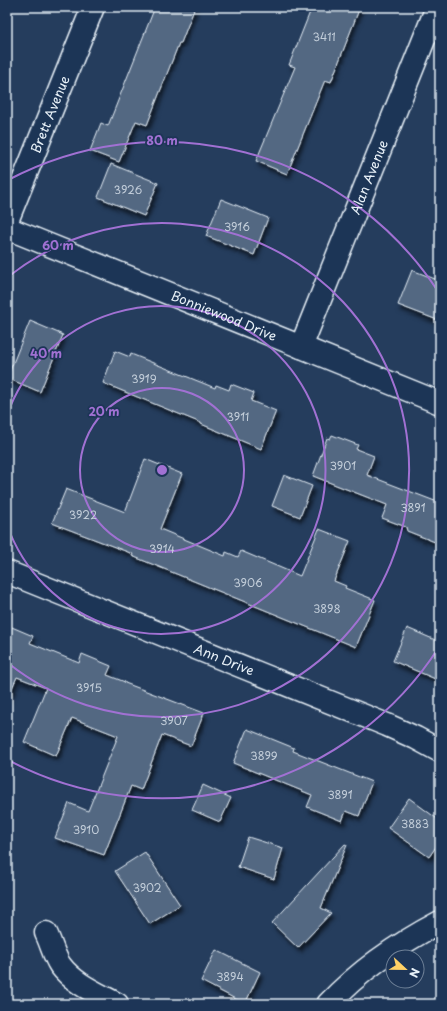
<svg xmlns="http://www.w3.org/2000/svg" width="447" height="1011" font-family="'Playpen Sans',sans-serif">
	<style>
		.building { fill: #536782; stroke: #e8f1f8; filter: url(#shadow) }
		.lines { fill: none; stroke-linecap: round; stroke-linejoin: round }
		.street-casing { stroke: #e8f1f8; stroke-width: 25 }
		.street { stroke: #1d3557; stroke-width: 22 }
		.ring { fill: none; stroke: #a171d3; stroke-width: 2 }
		.labels { text-anchor: middle; stroke-width: 3.5; stroke-linejoin: round; paint-order: stroke }
		.number-label { font-size: 11px; fill: #c3ceda }
		.street-label { font-size: 13px; fill: #e8f1f8; stroke: #1d3557 }
		.centre { fill: #a171d3; stroke: #1d3557; stroke-width: 2 }
		.ring-label { font-size: 12px; text-anchor: middle; font-weight: bold; fill: #a171d3; stroke: #1d3557; stroke-width: 3.5; stroke-linejoin: round; paint-order: stroke }
	</style>
	<defs>
		<filter id="shadow"><feDropShadow dx="2.5" dy="4.5" stdDeviation="2" flood-color="#0009"/></filter>
	</defs>
	<rect width="100%" height="100%" fill="#253d5d"/>
	<filter id="ink" filterUnits="userSpaceOnUse"><feTurbulence type="fractalNoise" baseFrequency=".025" numOctaves="2"/><feDisplacementMap in="SourceGraphic" scale="8" xChannelSelector="R" yChannelSelector="G"/><feConvolveMatrix kernelMatrix="1 2 1 2 8 2 1 2 1" color-interpolation-filters="sRGB"/></filter>
	<g filter="url(#ink)">
		<g class="building">
			<polygon points="155,7 195,7 181,43 179,43 147,125 136,121 119,162 90,151 101,123 108,126"/>
			<polygon points="312,7 360,7 331,82 325,80 287,174 256,161 295,67 289,65"/>
			<polygon points="111,164 158,183 144,216 98,197"/>
			<polygon points="221,199 268,218 254,255 206,236"/>
			<polygon points="412,270 440,281 440,321 398,305"/>
			<polygon points="30,321 63,335 40,392 7,378"/>
			<polygon points="115,351 130,357 131,354 215,388 216,385 229,390 231,384 254,393 251,401 276,411 261,449 201,424 201,423 103,383"/>
			<polygon points="332,435 358,445 356,449 374,456 367,475 440,503 440,544 407,531 406,527 382,518 387,505 313,476 327,438 330,439"/>
			<polygon points="145,459 182,474 160,529 225,556 226,552 238,557 241,551 300,576 319,529 350,541 334,581 346,586 345,588 375,600 356,647 132,556 133,554 52,523 66,489 125,512"/>
			<polygon points="284,475 312,486 300,517 272,506"/>
			<polygon points="7,625 33,636 30,643 79,663 82,654 111,666 107,675 125,682 125,683 204,713 191,746 162,735 141,790 131,786 104,855 55,838 69,803 88,811 118,736 72,718 56,756 24,742 46,688 17,677 7,699"/>
			<polygon points="407,628 440,642 440,681 393,661"/>
			<polygon points="247,729 294,748 293,751 372,782 359,816 346,811 342,821 307,807 312,795 233,763"/>
			<polygon points="203,785 231,798 220,822 192,810"/>
			<polygon points="409,798 440,821 440,841 429,857 388,828"/>
			<polygon points="248,837 283,848 274,879 238,867"/>
			<polygon points="345,844 347,845 321,908 331,913 298,948 272,923"/>
			<polygon points="145,852 180,905 150,924 115,871"/>
			<polygon points="216,950 260,972 245,1004 201,981"/>
		</g>
		<g class="lines">
			<defs>
				<g id="street">
					<path id="s1" d="M7 221 93 7"/>
					<path id="s2" d="M7 228 440 403"/>
					<path id="s3" d="M301 347 437 7"/>
					<path id="s4" d="M7 572 387 725 416 738 440 751"/>
					<path d="M46 933C51 943 54 956 60 965 74 984 97 993 117 1004"/>
					<path d="M328 1004C360 970 398 944 440 922"/>
				</g>
			</defs>
			<use href="#street" class="street-casing"/>
			<use href="#street" class="street"/>
		</g>
	</g>
	<g class="ring">
		<circle cx="162" cy="470" r="82"/>
		<path d="M7 415A164 164 0 1 1 7 525"/>
		<path d="M8 277A247 247 0 1 1 8 663"/>
		<path d="M439 647A329 329 0 0 1 8 760M8 180A329 329 0 0 1 439 293"/>
	</g>
	<g class="labels">
		<g class="number-label">
			<text x="324" y="41">3411</text>
			<text x="128" y="194">3926</text>
			<text x="237" y="231">3916</text>
			<text x="144" y="383">3919</text>
			<text x="238" y="421">3911</text>
			<text x="343" y="470">3901</text>
			<text x="413" y="512">3891</text>
			<text x="83" y="519">3922</text>
			<text x="162" y="553">3914</text>
			<text x="248" y="587">3906</text>
			<text x="327" y="613">3898</text>
			<text x="89" y="692">3915</text>
			<text x="174" y="725">3907</text>
			<text x="264" y="760">3899</text>
			<text x="340" y="799">3891</text>
			<text x="415" y="828">3883</text>
			<text x="86" y="834">3910</text>
			<text x="147" y="892">3902</text>
			<text x="230" y="981">3894</text>
		</g>
		<g class="street-label">
			<text dy="5" stroke="none"><textPath href="#s1" startOffset="115">Brett Avenue</textPath></text>
			<text dy="5" stroke="none"><textPath href="#s3" startOffset="183">Alan Avenue</textPath></text>
			<text dy="5" stroke="none"><textPath href="#s2" startOffset="234">Bonniewood Drive</textPath></text>
			<text dy="5" stroke="none"><textPath href="#s4" startOffset="234">Ann Drive</textPath></text>
		</g>
	</g>
	<circle cx="162" cy="470" r="6" class="centre"/>
	<g class="ring-label">
		<text x="162" y="145">80 m</text>
		<text x="58" y="250">60 m</text>
		<text x="46" y="358">40 m</text>
		<text x="104" y="416">20 m</text>
	</g>
	<rect width="447" height="1011" fill="none" stroke="#1d3557" stroke-width="24"/>
	<rect x="12" y="12" width="423" height="987" fill="none" stroke="#e8f1f8" stroke-width="1.5" filter="url(#ink)"/>
	<g transform="translate(405 969) rotate(112)"><circle r="19" fill="#1d3557" stroke="#6e8097"/>
	<path d="M0-3L7 15L0 10L-7 15Z" fill="#ffd166"/>
	<text y="-6" font-size="11" font-weight="bold" text-anchor="middle" fill="#e8f1f8">N</text>
	</g>
</svg>
